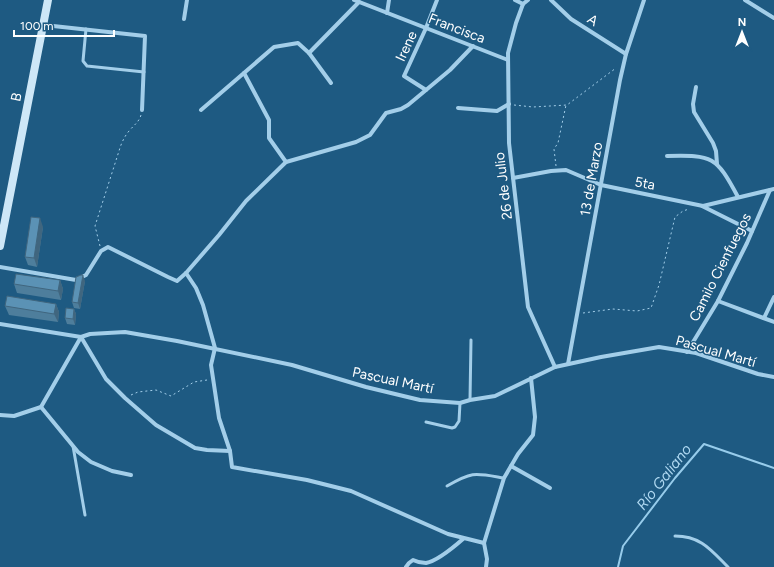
<svg xmlns="http://www.w3.org/2000/svg" width="774" height="567" font-family="Figtree,sans-serif">
	<style>
		.lines { fill: none; stroke-linecap: round; stroke-linejoin: round }
		.stream { stroke: #97cceb; stroke-width: 2 }
		.path { stroke: #a3cee9; stroke-width: 1; stroke-dasharray: 2 3; stroke-linecap: butt }
		.lane { stroke: #a3cee9; stroke-width: 3 }
		.street { stroke: #a3cee9; stroke-width: 4 }
		.secondary { stroke: #cee7f7; stroke-width: 8 }
		.wall { fill: #4e7e9c }
		.shaded-wall { fill: #40667f }
		.building { fill: #5b92b5; stroke: #40667f }
		.labels { text-anchor: middle; stroke-width: 3; stroke-linejoin: round; paint-order: stroke }
		.street-label { font-size: 14px; fill: #fff; stroke: #1e5a82 }
		.water-label { font-size: 15px; font-style: italic; fill: #afd8f1; stroke: #1e5a82 }
	</style>
	<rect width="100%" height="100%" fill="#1e5a82"/>
	<g class="lines">
		<polyline class="stream" points="618,567 623,546 675,478 704,444 774,468"/>
		<g class="path">
			<polyline points="514,105 533,107 567,105 616,68"/>
			<polyline points="556,166 554,149 558,143 566,105"/>
			<path d="M100 246 95 226 119 151C121 144 124 137 129 131 134 125 139 122 141 115"/>
			<polyline points="583,313 613,309 637,311 651,308 659,285 675,217 683,211 689,209"/>
			<polyline points="131,395 138,392 156,390 171,396 194,382 207,380"/>
		</g>
		<g class="lane">
			<polyline points="86,29 83,61 87,66 144,72"/>
			<polyline points="470,400 471,340"/>
			<polyline points="426,422 452,428 455,427 459,421 460,403"/>
			<polyline points="73,446 85,515"/>
			<path d="M447 486C473 471 475 473 504 478"/>
			<path d="M675 536C701 536 711 550 728 567"/>
		</g>
		<g class="street">
			<polyline points="354,0 508,60"/>
			<polyline points="515,0 523,4"/>
			<polyline points="528,0 523,4 516,23 508,53 509,143 528,307 555,367"/>
			<polyline points="551,0 571,19 626,54"/>
			<polyline points="745,0 774,18"/>
			<polyline points="387,13 389,0"/>
			<polyline points="184,19 187,0"/>
			<polyline points="44,25 145,36 142,110"/>
			<polyline points="309,53 359,2"/>
			<polyline points="244,73 269,120 269,138 286,162"/>
			<polyline points="696,87 693,104 694,112 713,143 716,151 717,164"/>
			<polyline points="426,90 404,76 426,28 437,0"/>
			<polyline points="458,108 497,111 509,104"/>
			<polyline points="201,110 274,47 298,43 309,53 331,83"/>
			<path d="M667 156C713 155 716 156 738 197"/>
			<polyline points="513,178 551,171 566,170 601,185 703,206 774,189"/>
			<polyline points="702,206 752,231"/>
			<polyline points="0,267 76,280 86,275 101,251 108,247 168,277 177,281 186,273 219,235 246,201 286,162 356,142 370,135 386,113 401,109 408,105 450,70 473,46"/>
			<polyline points="186,273 196,288 203,305 215,348 211,365 219,418 230,451 232,467 307,480 351,491 448,534 484,543"/>
			<polyline points="718,301 774,322"/>
			<polyline points="764,318 774,297"/>
			<polyline points="0,324 81,337 90,334 125,332 177,341 292,365 366,387 420,400 460,403 470,400 495,396 555,367 601,357 659,347 696,353 758,374 774,377"/>
			<polyline points="687,352 718,301 747,243 770,190"/>
			<polyline points="568,364 620,80 626,54 644,0"/>
			<polyline points="41,407 78,452 91,462 112,471 131,475"/>
			<polyline points="0,415 14,416 41,407 81,337 106,379 125,398 156,425 195,448 207,450 230,451"/>
			<polyline points="511,466 550,488"/>
			<path d="M406 567 409 563 413 560C417 562 422 563 426 563 437 561 455 546 463 539"/>
			<polyline points="486,567 487,559 484,543 504,478 518,454 533,435 535,417 531,378"/>
		</g>
		<polyline class="secondary" points="0,246 48,0"/>
	</g>
	<g class="wall">
		<polygon points="43,227 37,267 28,265 25,257"/>
		<polygon points="60,280 63,289 61,300 17,293 14,284"/>
		<polygon points="85,281 80,309 74,308 72,302"/>
		<polygon points="56,304 59,312 58,322 9,315 5,306"/>
		<polygon points="74,309 76,314 75,325 67,324 65,318"/>
	</g>
	<g class="shaded-wall">
		<polygon points="40,218 43,227 37,267 34,258"/>
		<polygon points="83,275 85,281 80,309 78,303"/>
		<polygon points="60,280 63,289 61,300 58,291"/>
		<polygon points="56,304 59,312 58,322 54,314"/>
		<polygon points="74,309 76,314 75,325 73,319"/>
	</g>
	<g class="building">
		<polygon points="31,217 40,218 34,258 25,257"/>
		<polygon points="16,274 60,280 58,291 14,284"/>
		<polygon points="81,275 83,275 78,303 72,302 76,277"/>
		<polygon points="7,296 56,304 54,314 5,306"/>
		<polygon points="66,308 74,309 73,319 65,318"/>
	</g>
	<g class="labels">
		<g class="street-label">
			<text transform="translate(593 20) rotate(33)" y="5">A</text>
			<text transform="translate(457 28) rotate(21)" y="5">Francisca</text>
			<text transform="translate(406 46) rotate(-65)" y="5">Irene</text>
			<text transform="translate(16 97) rotate(-78)" y="5">B</text>
			<text transform="translate(591 179) rotate(-80)" y="5">13 de Marzo</text>
			<text transform="translate(645 183) rotate(11)" y="5">5ta</text>
			<text transform="translate(503 186) rotate(-97)" y="5">26 de Julio</text>
			<text transform="translate(720 267) rotate(-63)" y="5">Camilo Cienfuegos</text>
			<text transform="translate(716 351) rotate(16)" y="5">Pascual Martí</text>
			<text transform="translate(393 380) rotate(12)" y="5">Pascual Martí</text>
		</g>
		<g class="water-label">
			<text transform="translate(664 477) rotate(-52)" y="5">Río Galiano</text>
		</g>
	</g>
	<g transform="translate(742 32)" stroke="#1e5a82" stroke-width="3" paint-order="stroke">
	<path d="M0-3L7 15L0 10L-7 15Z" fill="#ffffff"/>
	<text y="-6" font-size="11" font-weight="bold" text-anchor="middle" fill="#ffffff">N</text>
	</g>
	<path d="M14 30v6h100v-6" fill="none" stroke="#ffffff" stroke-width="2"/>
	<text x="20" y="30" font-size="12" fill="#ffffff" stroke="#1e5a82" stroke-width="3" paint-order="stroke">100 m</text>
</svg>
